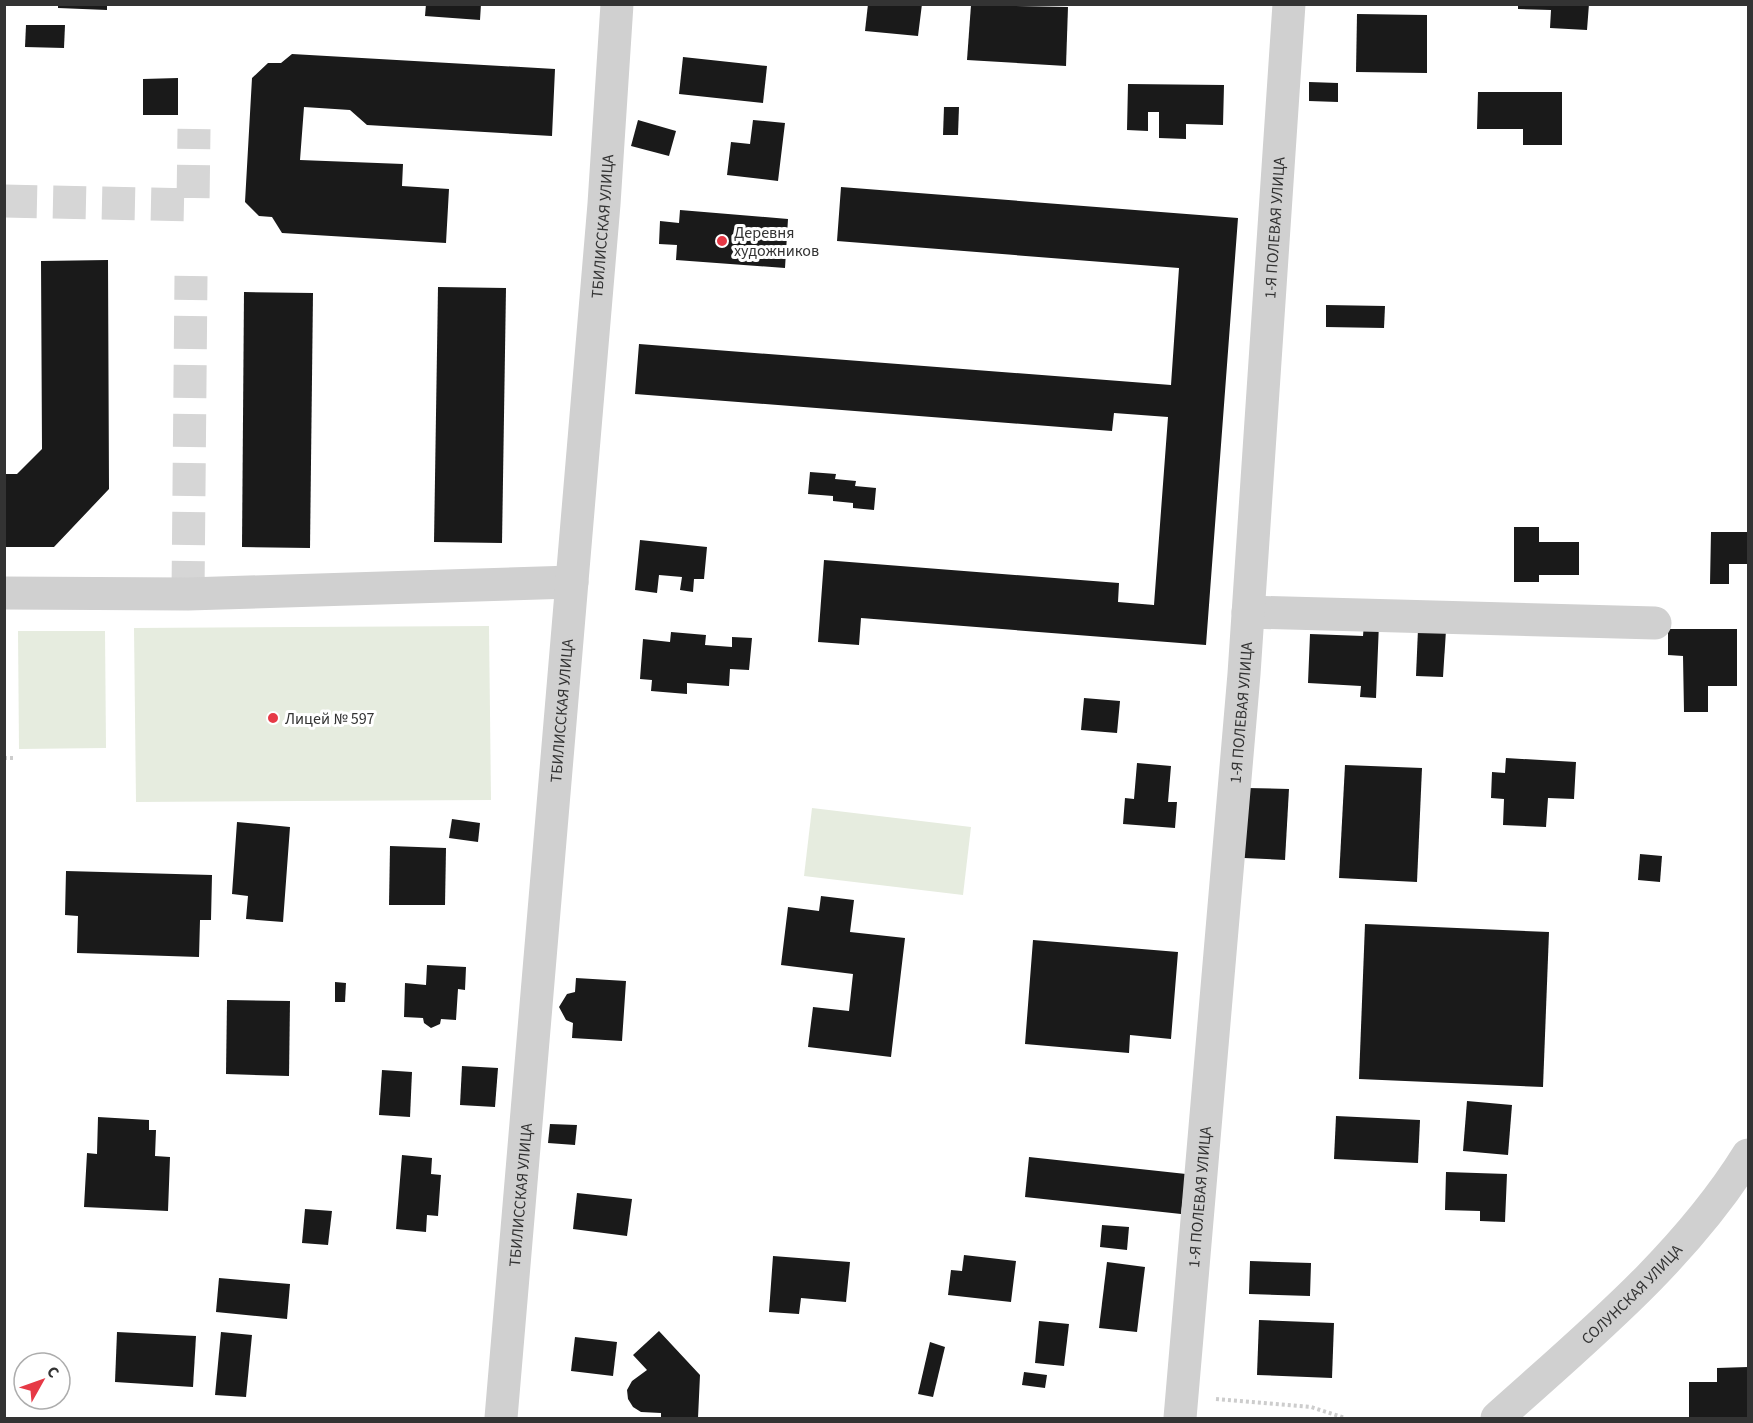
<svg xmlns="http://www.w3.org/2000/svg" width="1753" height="1423" font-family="'Source Sans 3',sans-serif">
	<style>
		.green { fill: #e6ecdf }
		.building { fill: #1a1a1a }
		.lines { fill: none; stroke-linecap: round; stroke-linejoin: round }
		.minor-tunnel { stroke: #d6d6d6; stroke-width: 33; stroke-dasharray: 33 16; stroke-linecap: butt }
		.path { stroke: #cdcdcd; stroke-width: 4; stroke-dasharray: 3 3; stroke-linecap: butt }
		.minor { stroke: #d0d0d0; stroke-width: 33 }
		.poi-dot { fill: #e63946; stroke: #fff; stroke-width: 2 }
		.labels { text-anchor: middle; stroke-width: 6; stroke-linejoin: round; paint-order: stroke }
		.street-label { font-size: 16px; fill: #333; stroke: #fff }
		.poi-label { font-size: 16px; fill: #333; stroke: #fff; text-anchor: start }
	</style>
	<rect width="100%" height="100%" fill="#fff"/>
	<g class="green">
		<polygon points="489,626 491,800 136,802 134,628"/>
		<polygon points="18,631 105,631 106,748 19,749"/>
		<polygon points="812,808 971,827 963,895 804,876"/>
	</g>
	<g class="building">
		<polygon points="58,4 107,4 107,10 58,8"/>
		<polygon points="426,4 481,4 480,20 425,16"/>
		<polygon points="868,4 922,4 918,36 865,31"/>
		<polygon points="1518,4 1589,4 1587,30 1550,28 1551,10 1518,9"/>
		<polygon points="971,5 1068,7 1066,66 967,60"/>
		<polygon points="1357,14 1427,15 1427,73 1356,72"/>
		<polygon points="26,25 65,25 64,48 25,47"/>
		<polygon points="292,54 555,69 552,136 367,125 350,110 304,107 300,160 403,164 402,186 449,189 446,243 282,233 272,217 259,216 245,202 252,78 268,63 281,63"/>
		<polygon points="683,57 767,66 763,103 679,94"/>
		<polygon points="178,78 178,115 143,115 143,79"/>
		<polygon points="1309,82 1338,83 1338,102 1309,101"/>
		<polygon points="1128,84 1224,85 1223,125 1186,124 1186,139 1159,138 1159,112 1148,112 1148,131 1127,130"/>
		<polygon points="1478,92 1562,92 1562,145 1523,145 1523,129 1477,129"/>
		<polygon points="944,107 959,107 958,135 943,135"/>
		<polygon points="638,120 676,131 669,156 631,146"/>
		<polygon points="753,120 785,123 778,181 727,175 731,142 750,144"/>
		<polygon points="841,187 1238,218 1206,645 861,618 859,645 818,642 824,560 1119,583 1118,602 1154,605 1168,417 1114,413 1112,431 635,394 639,344 1171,385 1179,268 837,241"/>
		<polygon points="680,210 788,219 785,268 676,260 677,245 659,244 660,221 679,223"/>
		<polygon points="108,260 109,489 54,547 4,547 4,474 17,474 42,449 41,261"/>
		<polygon points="438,287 506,288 502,543 434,542"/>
		<polygon points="244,292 313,293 310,548 242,547"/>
		<polygon points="1326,305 1385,306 1384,328 1326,327"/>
		<polygon points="810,472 836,474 835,479 856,481 855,486 876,488 874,510 853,508 853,503 833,501 833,496 808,494"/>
		<polygon points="1514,527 1539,527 1539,542 1579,542 1579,575 1539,575 1539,582 1514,582"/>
		<polygon points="1711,532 1748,532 1748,564 1729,564 1729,584 1710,584"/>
		<polygon points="640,540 707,547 704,579 694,579 693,592 680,590 682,577 659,575 657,593 635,590"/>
		<polygon points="1364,623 1379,623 1376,698 1360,697 1361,686 1308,683 1310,634 1363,636"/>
		<polygon points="1418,629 1446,630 1443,677 1416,676"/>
		<polygon points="1668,629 1737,629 1737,686 1708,686 1708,712 1684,712 1683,656 1668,655"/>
		<polygon points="671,632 706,635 705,645 732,647 732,637 752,638 749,670 730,669 729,686 687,683 687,694 651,691 652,680 640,679 643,639 670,642"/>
		<polygon points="1084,698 1120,701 1117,733 1081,730"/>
		<polygon points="1506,758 1576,762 1574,799 1548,798 1546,827 1503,825 1504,799 1491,798 1492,772 1505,773"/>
		<polygon points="1137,763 1171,766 1168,802 1177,802 1175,828 1123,824 1125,798 1134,799"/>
		<polygon points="1345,765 1422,768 1417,882 1339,878"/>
		<polygon points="1247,788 1289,789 1285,860 1244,858"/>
		<polygon points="452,819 480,823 478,842 449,838"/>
		<polygon points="237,822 290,827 283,922 246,919 248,896 232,894"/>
		<polygon points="390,846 446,848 445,905 389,905"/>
		<polygon points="1640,854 1662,856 1660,882 1638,880"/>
		<polygon points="66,871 212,875 211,920 200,920 199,957 77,953 78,916 65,915"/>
		<polygon points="821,896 854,900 850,932 905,938 891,1057 808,1047 813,1007 849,1011 853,974 781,965 788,907 819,911"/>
		<polygon points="1365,924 1549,932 1543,1087 1359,1079"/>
		<polygon points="1033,940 1178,952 1171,1039 1130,1035 1129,1053 1025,1044"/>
		<polygon points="427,965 466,967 465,990 458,989 456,1020 441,1019 440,1024 431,1028 424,1023 423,1018 404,1017 405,983 426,985"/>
		<polygon points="576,978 626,981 622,1041 572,1038 573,1023 566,1020 559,1007 567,994 575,992"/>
		<polygon points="335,982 346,983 345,1002 335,1002"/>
		<polygon points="227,1000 290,1001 289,1076 226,1074"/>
		<polygon points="462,1066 498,1068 495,1107 460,1105"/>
		<polygon points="382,1070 412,1072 410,1117 379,1115"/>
		<polygon points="1467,1101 1512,1105 1508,1155 1463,1151"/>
		<polygon points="1336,1116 1420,1120 1418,1163 1334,1159"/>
		<polygon points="98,1117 149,1120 149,1130 156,1130 155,1156 170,1157 168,1211 84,1207 87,1153 97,1154"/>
		<polygon points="550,1124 577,1125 575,1145 548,1143"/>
		<polygon points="402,1155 432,1158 431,1174 441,1175 438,1216 427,1215 426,1232 396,1229"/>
		<polygon points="1029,1157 1186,1174 1181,1214 1025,1197"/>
		<polygon points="1446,1172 1507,1174 1505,1222 1480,1221 1480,1211 1445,1210"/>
		<polygon points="577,1193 632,1199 627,1236 573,1229"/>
		<polygon points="305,1209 332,1211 328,1245 302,1243"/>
		<polygon points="1102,1225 1129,1227 1127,1250 1100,1247"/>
		<polygon points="964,1255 1016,1261 1011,1302 948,1295 951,1270 962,1271"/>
		<polygon points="773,1256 850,1262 846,1302 801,1298 799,1314 769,1312"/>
		<polygon points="1250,1261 1311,1263 1310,1296 1249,1294"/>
		<polygon points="1107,1262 1145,1267 1137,1332 1099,1328"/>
		<polygon points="219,1278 290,1284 287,1319 216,1312"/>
		<polygon points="1259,1320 1334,1323 1332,1378 1257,1375"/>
		<polygon points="1039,1321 1069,1324 1064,1366 1035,1363"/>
		<polygon points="659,1331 700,1375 698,1418 661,1418 661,1413 641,1412 633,1407 628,1399 627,1390 632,1381 647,1370 633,1355"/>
		<polygon points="117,1332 196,1336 193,1387 115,1382"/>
		<polygon points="221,1332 252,1335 246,1397 215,1395"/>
		<polygon points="575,1337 617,1342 613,1376 571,1371"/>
		<polygon points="930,1342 945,1347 933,1397 918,1394"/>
		<polygon points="1748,1367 1748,1418 1689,1418 1689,1382 1717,1382 1717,1368"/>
		<polygon points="1024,1372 1047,1375 1045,1388 1022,1385"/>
	</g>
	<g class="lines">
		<g class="minor-tunnel">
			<polyline points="4,201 193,205 194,129"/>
			<polyline points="188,594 191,276"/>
		</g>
		<g class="path">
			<polyline points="4,758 15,758"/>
			<polyline points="1216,1399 1311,1407 1345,1418"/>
		</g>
		<g class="minor">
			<polyline points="4,593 188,594 572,582"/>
			<polyline points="1248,612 1655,623"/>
			<path id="s1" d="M501 1418 604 204 617 4"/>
			<path id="s2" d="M1180 1418 1244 674 1289 4"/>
			<path id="s3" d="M1497 1418C1586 1338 1684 1258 1748 1155"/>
		</g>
	</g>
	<g class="poi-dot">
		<circle cx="722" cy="241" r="6"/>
		<circle cx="273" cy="718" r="6"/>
	</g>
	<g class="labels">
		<g class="street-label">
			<text dy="6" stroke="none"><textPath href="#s1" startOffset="1196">ТБИЛИССКАЯ УЛИЦА</textPath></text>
			<text dy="6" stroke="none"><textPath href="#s2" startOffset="1194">1-Я ПОЛЕВАЯ УЛИЦА</textPath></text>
			<text dy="6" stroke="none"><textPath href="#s1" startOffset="710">ТБИЛИССКАЯ УЛИЦА</textPath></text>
			<text dy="6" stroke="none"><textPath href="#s2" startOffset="708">1-Я ПОЛЕВАЯ УЛИЦА</textPath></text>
			<text dy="6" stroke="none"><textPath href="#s1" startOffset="224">ТБИЛИССКАЯ УЛИЦА</textPath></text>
			<text dy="6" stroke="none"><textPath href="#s2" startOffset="222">1-Я ПОЛЕВАЯ УЛИЦА</textPath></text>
			<text dy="6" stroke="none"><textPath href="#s3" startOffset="183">СОЛУНСКАЯ УЛИЦА</textPath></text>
		</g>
		<g class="poi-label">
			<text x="734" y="238">Деревня<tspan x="734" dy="18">художников</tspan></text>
			<text x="285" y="724">Лицей № 597</text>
		</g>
	</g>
	<rect width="1753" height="1423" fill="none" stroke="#333333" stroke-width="12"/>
	<g transform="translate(42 1381) rotate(50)"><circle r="28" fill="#ffffff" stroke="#adadad" stroke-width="1.5"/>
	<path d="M0-4.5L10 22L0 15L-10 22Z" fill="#e63946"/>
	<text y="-9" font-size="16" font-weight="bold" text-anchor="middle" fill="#333333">С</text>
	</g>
</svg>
